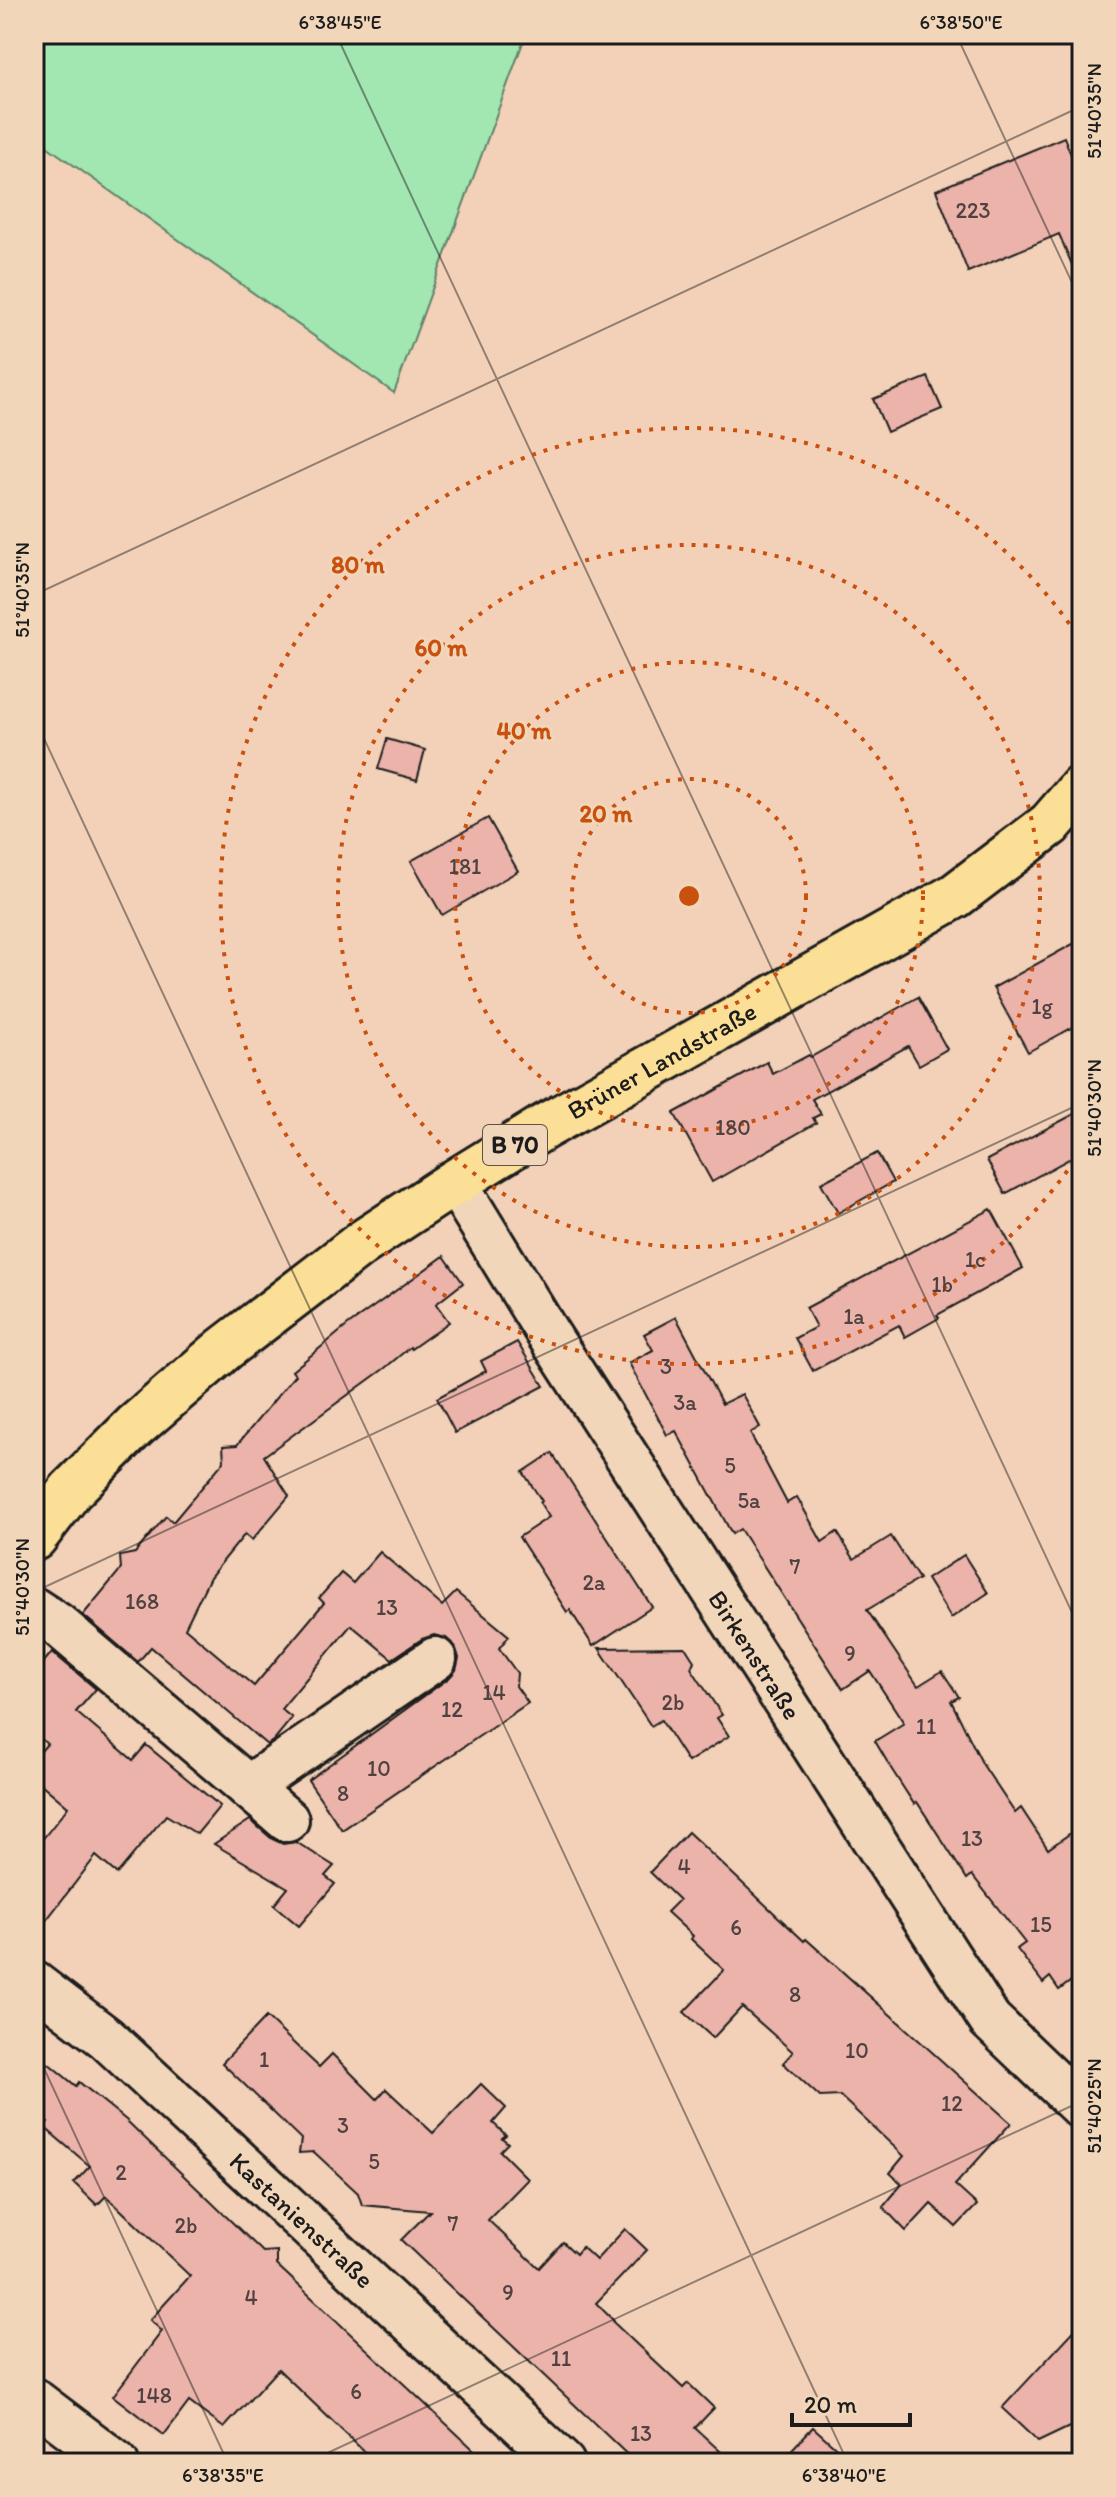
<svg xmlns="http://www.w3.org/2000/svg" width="1116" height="2497" font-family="Itim,sans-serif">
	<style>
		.green { fill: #a2e6b2; stroke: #5f8167; stroke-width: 2 }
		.building { fill: #ebb3aa; stroke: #1c1c1c; stroke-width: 2 }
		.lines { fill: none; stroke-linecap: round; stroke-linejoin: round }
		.minor-casing { stroke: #1c1c1c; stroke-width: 48 }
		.primary-casing { stroke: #1c1c1c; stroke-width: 50 }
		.minor { stroke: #f2d6b9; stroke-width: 42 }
		.primary { stroke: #fbdf96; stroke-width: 44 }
		.ticks { fill: none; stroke: #1c1c1c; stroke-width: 2; stroke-opacity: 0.45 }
		.ring { fill: none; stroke: #c9500e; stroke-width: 4; stroke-dasharray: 4 8 }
		.labels { text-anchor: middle; stroke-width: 6; stroke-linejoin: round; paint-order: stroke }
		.number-label { font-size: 22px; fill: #504240 }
		.shield { fill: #f2d6b9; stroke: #5c544b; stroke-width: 2 }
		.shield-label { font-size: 24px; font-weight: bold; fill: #1c1c1c }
		.street-label { font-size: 26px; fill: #1c1c1c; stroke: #f2d6b9 }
		.centre { fill: #c9500e; stroke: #f2d6b9; stroke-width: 4 }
		.ring-label { font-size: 24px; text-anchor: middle; font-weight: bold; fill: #c9500e; stroke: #f2d6b9; stroke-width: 6; stroke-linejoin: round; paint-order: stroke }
		.neatline { fill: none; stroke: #1c1c1c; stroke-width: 3 }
		.ticks-label { font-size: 20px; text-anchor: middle; fill: #1c1c1c }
	</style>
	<rect width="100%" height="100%" fill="#f3d1b8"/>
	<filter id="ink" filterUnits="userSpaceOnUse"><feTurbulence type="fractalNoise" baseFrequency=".0125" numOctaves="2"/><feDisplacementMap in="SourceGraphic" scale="16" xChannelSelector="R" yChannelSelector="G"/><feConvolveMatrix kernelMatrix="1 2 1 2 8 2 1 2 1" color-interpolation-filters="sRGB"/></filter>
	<g filter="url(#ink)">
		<polygon class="green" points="34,34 526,34 394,393 34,137"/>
		<g class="building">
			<polygon points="1064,137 1082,182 1082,288 1059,234 968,272 936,190"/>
			<polygon points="928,377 942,409 887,432 873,399"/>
			<polygon points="387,739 425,750 417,780 378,769"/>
			<polygon points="488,818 518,871 442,915 411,861"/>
			<polygon points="1082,939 1082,1022 1028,1052 993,988"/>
			<polygon points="918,997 947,1049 919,1065 908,1046 812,1099 821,1114 813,1118 816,1123 712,1182 674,1113 767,1062 773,1074 809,1055 811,1057"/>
			<polygon points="1082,1110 1082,1152 1005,1194 987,1160"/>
			<polygon points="877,1153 893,1182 838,1213 821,1183"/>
			<polygon points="991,1209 1023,1268 937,1315 939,1318 905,1337 899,1325 813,1371 795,1338 816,1327 806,1308"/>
			<polygon points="444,1256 463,1283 436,1304 449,1322 411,1349 410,1347 385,1368 264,1456 289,1496 252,1540 245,1534 210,1577 185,1628 254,1686 324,1603 319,1598 341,1573 353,1583 380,1552 442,1606 456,1592 509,1636 499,1648 517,1673 516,1686 528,1703 342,1830 308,1780 449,1678 456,1670 459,1658 455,1646 446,1638 434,1635 422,1639 392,1659 351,1625 281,1709 292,1718 274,1740 267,1745 151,1647 138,1662 83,1615 121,1569 120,1556 135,1553 166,1516 173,1522 224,1461 223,1446 237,1445 295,1375 292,1371 348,1325"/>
			<polygon points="676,1317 722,1404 742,1394 760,1427 750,1433 787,1503 797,1497 822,1542 837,1532 854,1559 891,1536 919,1579 867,1610 918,1686 942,1671 959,1697 951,1701 983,1765 1015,1813 1021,1808 1048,1849 1082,1825 1082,1973 1059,1990 1050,1977 1043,1983 1017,1949 1025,1943 972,1875 967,1879 917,1802 914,1804 892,1770 875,1741 904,1723 870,1671 843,1689 740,1529 732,1534 676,1431 667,1435 629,1363 653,1350 644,1334"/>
			<polygon points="517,1342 544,1386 455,1433 437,1398 486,1371 481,1361"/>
			<polygon points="552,1453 652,1607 593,1646 570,1610 567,1612 519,1537 549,1517 540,1503 542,1501 523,1472"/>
			<polygon points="964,1555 988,1593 951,1618 927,1579"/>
			<polygon points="685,1647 694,1661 691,1668 722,1715 717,1718 729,1736 688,1762 661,1720 651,1726 599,1648"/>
			<polygon points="52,1652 96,1689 76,1712 133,1760 146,1745 220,1806 197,1834 166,1815 117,1874 96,1856 34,1936 34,1850 68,1807 34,1778 34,1759 47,1744 34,1733 34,1674"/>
			<polygon points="250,1820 272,1839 283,1844 296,1842 334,1866 325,1876 335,1884 299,1926 274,1905 288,1888 214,1844"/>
			<polygon points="688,1832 804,1941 806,1939 1011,2123 955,2185 977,2205 956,2227 931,2204 906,2231 883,2207 902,2184 890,2173 904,2156 840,2096 820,2097 783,2063 793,2052 742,2007 713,2038 684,2012 724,1970 691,1939 693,1936 667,1912 679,1900 650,1872"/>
			<polygon points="266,2017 319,2067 332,2054 377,2099 386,2089 433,2133 481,2084 506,2108 493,2123 506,2135 502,2138 508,2143 500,2151 528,2179 488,2220 539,2268 563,2242 576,2254 582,2247 596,2260 625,2229 647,2250 596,2303 614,2321 613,2322 683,2388 688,2383 714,2408 695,2428 733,2463 636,2463 401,2240 430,2211 362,2205 358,2193 314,2152 299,2153 301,2139 222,2063"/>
			<polygon points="48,2063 76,2086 79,2082 126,2120 263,2252 277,2251 277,2265 488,2463 376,2463 278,2369 224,2428 189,2402 164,2435 113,2396 162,2331 150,2320 190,2276 106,2196 97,2205 74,2183 90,2166 44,2127 48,2122 34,2110 34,2079"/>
			<polygon points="1082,2322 1082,2421 1038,2442 1002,2408"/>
			<polygon points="813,2427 853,2463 779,2463"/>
		</g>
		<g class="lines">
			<defs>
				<g id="minor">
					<path id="s1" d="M455 1182 548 1334 990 2020 1082 2108"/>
					<polyline points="34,1609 57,1624 287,1820"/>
					<polyline points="248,1787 435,1659"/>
					<path id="s2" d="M34 1983 106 2038 563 2463"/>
					<polyline points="34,2400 117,2463"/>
				</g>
				<g id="primary">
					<path id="s3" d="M34 1538 71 1490 135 1426 224 1349 362 1243 455 1182 544 1127 955 896 1050 824 1082 787"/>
				</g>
			</defs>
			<use href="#minor" class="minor-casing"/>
			<use href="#primary" class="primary-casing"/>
			<use href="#minor" class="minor"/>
			<use href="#primary" class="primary"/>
		</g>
	</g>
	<path class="ticks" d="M336 34 1082 1634M956 34 1082 304M34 595 1082 106M34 717 848 2463M34 1592 1082 1103M34 2047 228 2463M306 2463 1082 2101"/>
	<g class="ring">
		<circle cx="689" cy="896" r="117"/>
		<circle cx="689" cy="896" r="234"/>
		<circle cx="689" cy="896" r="351"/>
		<path d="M1081 1151A468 468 0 1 1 1081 641"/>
	</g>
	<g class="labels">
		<g class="number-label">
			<text x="973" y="218">223</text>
			<text x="465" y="874">181</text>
			<text x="1042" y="1014">1g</text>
			<text x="733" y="1135">180</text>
			<text x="975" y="1267">1c</text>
			<text x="942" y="1292">1b</text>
			<text x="854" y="1324">1a</text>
			<text x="666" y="1374">3</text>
			<text x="685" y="1410">3a</text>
			<text x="730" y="1473">5</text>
			<text x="749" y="1508">5a</text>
			<text x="795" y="1574">7</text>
			<text x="594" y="1590">2a</text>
			<text x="142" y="1609">168</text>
			<text x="387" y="1615">13</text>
			<text x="850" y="1661">9</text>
			<text x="494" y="1700">14</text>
			<text x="673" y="1710">2b</text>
			<text x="452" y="1717">12</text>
			<text x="926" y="1734">11</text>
			<text x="379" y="1776">10</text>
			<text x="343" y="1801">8</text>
			<text x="972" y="1846">13</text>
			<text x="684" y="1874">4</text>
			<text x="1041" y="1932">15</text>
			<text x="736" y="1935">6</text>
			<text x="795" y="2002">8</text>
			<text x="857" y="2058">10</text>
			<text x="264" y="2067">1</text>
			<text x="952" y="2111">12</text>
			<text x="343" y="2133">3</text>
			<text x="374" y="2169">5</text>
			<text x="121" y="2180">2</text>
			<text x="453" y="2231">7</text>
			<text x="186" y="2233">2b</text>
			<text x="508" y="2300">9</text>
			<text x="251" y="2305">4</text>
			<text x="561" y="2366">11</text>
			<text x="356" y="2399">6</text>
			<text x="154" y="2403">148</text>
			<text x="641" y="2441">13</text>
		</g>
		<rect class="shield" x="483" y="1125" width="64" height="40" rx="6"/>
		<g class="shield-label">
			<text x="515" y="1153">B 70</text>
		</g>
		<g class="street-label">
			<text dy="9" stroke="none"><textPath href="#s3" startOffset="794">Brüner Landstraße</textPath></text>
			<text dy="9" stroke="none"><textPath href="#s1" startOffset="560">Birkenstraße</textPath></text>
			<text dy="9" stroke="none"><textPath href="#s2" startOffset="358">Kastanienstraße</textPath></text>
		</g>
	</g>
	<circle cx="689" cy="896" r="12" class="centre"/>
	<g class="ring-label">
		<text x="358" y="573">80 m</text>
		<text x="441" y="656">60 m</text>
		<text x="524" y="739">40 m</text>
		<text x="606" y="822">20 m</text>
	</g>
	<rect width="1116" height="2497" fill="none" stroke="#f2d6b9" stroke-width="88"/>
	<path d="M792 2413v12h118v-12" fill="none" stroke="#1c1c1c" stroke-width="4"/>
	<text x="804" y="2413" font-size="24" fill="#1c1c1c" stroke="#f2d6b9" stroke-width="6" paint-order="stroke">20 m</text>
	<rect x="44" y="44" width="1028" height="2409" class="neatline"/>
	<g class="ticks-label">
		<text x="340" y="29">6°38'45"E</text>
		<text x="961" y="29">6°38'50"E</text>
		<text transform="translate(1094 111) rotate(-90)" y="7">51°40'35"N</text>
		<text transform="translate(22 590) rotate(-90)" y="7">51°40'35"N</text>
		<text transform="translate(1094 1108) rotate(-90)" y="7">51°40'30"N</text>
		<text transform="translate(22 1587) rotate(-90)" y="7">51°40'30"N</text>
		<text transform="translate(1094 2106) rotate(-90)" y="7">51°40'25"N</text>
		<text x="223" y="2482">6°38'35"E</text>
		<text x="844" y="2482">6°38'40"E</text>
	</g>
</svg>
